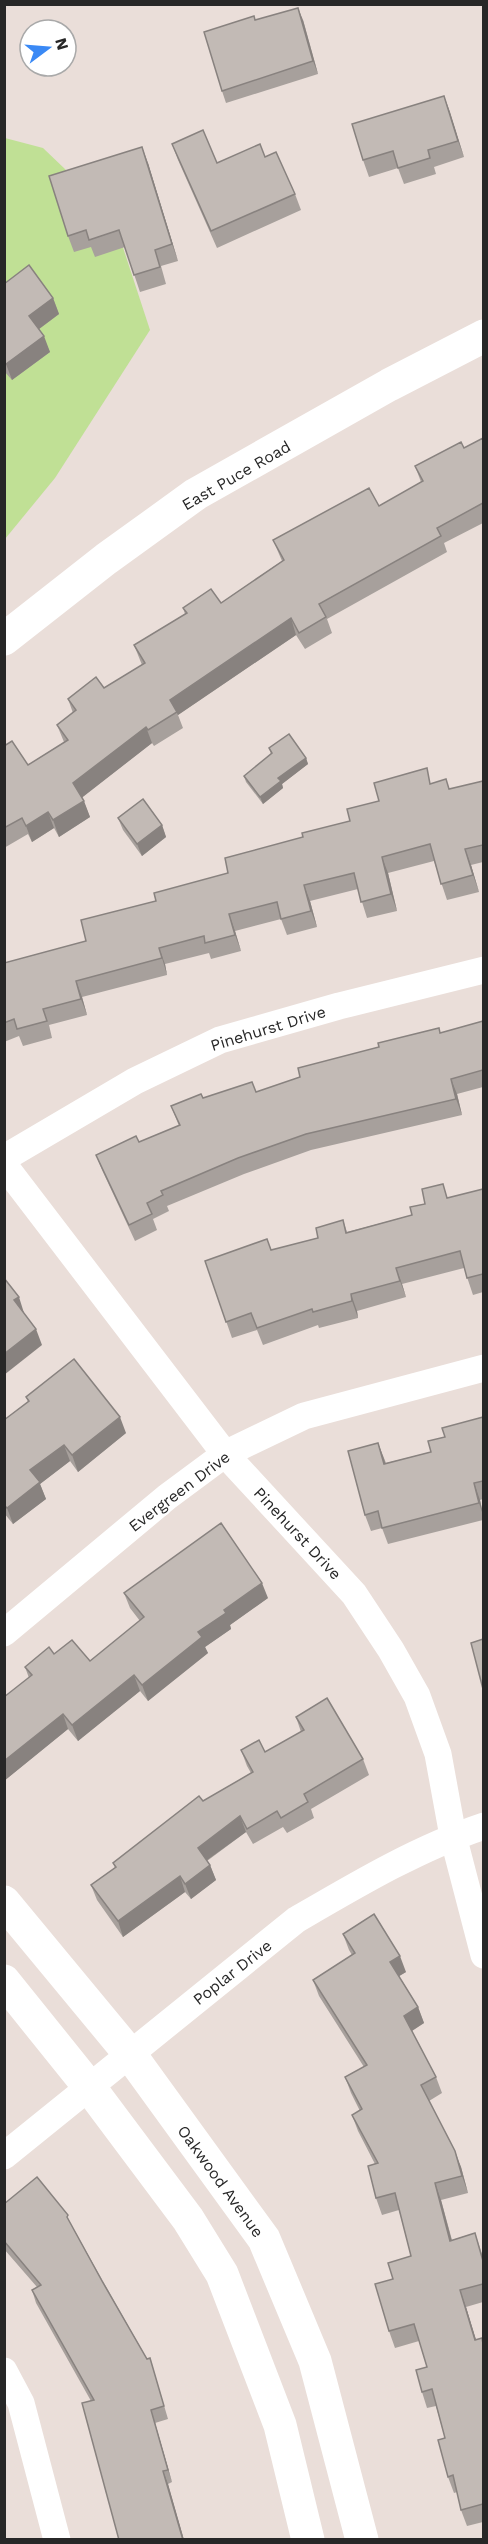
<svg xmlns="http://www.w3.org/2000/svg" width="488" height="2544" font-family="'Work Sans',sans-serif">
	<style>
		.green { fill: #c0e095 }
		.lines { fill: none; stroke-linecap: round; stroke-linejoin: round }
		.street { stroke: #fff; stroke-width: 27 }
		.secondary { stroke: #fff; stroke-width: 33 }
		.wall { fill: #a7a09c }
		.shaded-wall { fill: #88827f }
		.building { fill: #c2bab5; stroke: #88827f; stroke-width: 1.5 }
		.labels { text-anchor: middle; stroke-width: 4.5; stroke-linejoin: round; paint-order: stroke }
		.street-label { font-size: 16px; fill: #272727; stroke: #fff }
	</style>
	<rect width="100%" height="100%" fill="#eaded9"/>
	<polygon class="green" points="5,138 43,148 112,214 150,330 55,478 5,539"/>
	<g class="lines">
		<g class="street">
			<polyline points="4,1158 135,1081 220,1040 339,1006 484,970"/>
			<polyline points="4,1165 225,1454 354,1594 391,1650 417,1696 438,1754 453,1836 484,1955"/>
			<polyline points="4,1633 167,1497 225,1454 304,1416 484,1368"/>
			<path d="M4 2156 296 1920C356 1885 418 1848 484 1826"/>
			<polyline points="4,2371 21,2403 57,2540"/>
		</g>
		<g class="secondary">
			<polyline points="4,639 106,559 196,494 389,385 484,336"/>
			<polyline points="4,1902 129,2053 264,2239 315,2361 362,2540"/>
			<polyline points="4,1981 90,2088 188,2219 222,2274 280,2425 308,2540"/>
		</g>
	</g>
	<g class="wall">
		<polygon points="256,20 303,20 318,74 226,103 222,91"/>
		<polygon points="444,96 464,157 434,167 436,174 404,184 398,168 369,177 363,160"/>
		<polygon points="172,144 217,163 265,157 295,194 301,210 217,248 178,160"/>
		<polygon points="148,163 178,261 161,266 166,284 140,292 125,247 95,257 91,247 74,252 68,236"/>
		<polygon points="4,284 53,298 59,314 39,329 50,352 12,380 4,371"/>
		<polygon points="483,438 483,523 444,543 447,552 327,619 332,633 305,649 296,635 178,715 183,728 154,746 152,743 82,797 90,817 59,837 54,828 32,842 28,834 4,848 4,746 28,765 64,742 57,725 73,713 68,699 104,688 142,665 134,645 185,614 183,608 221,603 282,561 273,540 379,506 421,482 415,466 464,448"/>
		<polygon points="269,748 306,758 308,764 282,784 283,788 263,804 246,782 244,776 271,754"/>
		<polygon points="483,781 483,862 471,865 479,892 447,900 434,861 388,873 397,911 367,918 358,889 310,901 317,927 287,935 281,919 235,931 241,951 211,959 209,953 165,964 167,975 82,997 87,1015 49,1025 52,1038 23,1046 19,1036 4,1042 4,963 86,941 156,901 228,873 303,837 350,821 379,801 432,783 450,789"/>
		<polygon points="118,818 162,825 166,837 142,856 123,830"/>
		<polygon points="483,1021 483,1087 457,1094 462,1115 311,1150 244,1174 167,1206 169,1211 153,1219 157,1230 135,1241 102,1170 96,1155 139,1142 179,1126 171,1106 203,1098 256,1092 440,1033"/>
		<polygon points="483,1189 483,1292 473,1295 464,1268 402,1284 406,1297 357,1311 358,1318 319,1328 318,1325 263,1345 257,1330 232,1338 205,1261 271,1250 318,1238 343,1220 347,1232 412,1215 449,1198"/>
		<polygon points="26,1397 126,1433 78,1472 70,1461 40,1484 46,1499 13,1524 4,1513 4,1420 28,1402"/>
		<polygon points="483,1417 483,1499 480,1500 483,1513 483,1520 388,1544 382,1528 371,1531 365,1515 378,1443 386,1463 431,1452 445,1437"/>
		<polygon points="124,1593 268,1598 230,1625 231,1629 205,1647 208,1653 148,1701 140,1691 78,1741 68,1729 4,1781 4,1697 29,1678 25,1667 54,1654 90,1661 140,1621 130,1608"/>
		<polygon points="296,1717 363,1759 369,1775 311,1809 314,1818 287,1833 283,1827 253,1844 246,1832 207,1861 210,1865 216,1880 191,1899 185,1892 123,1937 97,1900 91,1885 115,1868 113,1863 203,1801 251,1773 247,1766 241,1750 265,1752 301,1732"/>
		<polygon points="343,1934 406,1972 399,1976 418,2007 424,2023 412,2031 436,2077 442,2093 429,2101 461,2167 468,2193 441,2200 452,2240 475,2233 483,2257 483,2302 466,2307 476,2340 483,2343 483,2522 467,2526 461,2510 457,2492 454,2493 448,2477 445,2438 436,2406 427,2408 422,2392 427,2367 419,2341 395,2348 389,2331 393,2279 411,2256 399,2210 382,2215 376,2198 375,2164 358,2131 352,2115 360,2111 351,2093 345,2077 364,2067 319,1996 313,1980 352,1955 349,1950"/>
		<polygon points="4,2204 73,2228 147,2359 150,2358 168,2419 155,2423 172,2482 168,2484 184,2540 119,2540 91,2401 36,2303 32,2290 37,2287 4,2249"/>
	</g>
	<g class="shaded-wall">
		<polygon points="298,8 303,20 318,74 313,61"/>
		<polygon points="444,96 450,112 464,157 458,141"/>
		<polygon points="142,147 148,163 178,261 172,244"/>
		<polygon points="53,298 59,314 35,332 29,316"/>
		<polygon points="44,336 50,352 12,380 6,364"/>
		<polygon points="291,618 296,635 178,715 170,700"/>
		<polygon points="146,727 152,743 79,800 73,783"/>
		<polygon points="306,758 308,764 282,784 283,788 263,804 260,797 278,778"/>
		<polygon points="84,801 90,817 59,837 53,820"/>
		<polygon points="48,812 54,828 32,842 26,826"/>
		<polygon points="162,825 166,837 142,856 137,844"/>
		<polygon points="465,849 471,865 479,892 473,875"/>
		<polygon points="382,857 388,873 397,911 391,894"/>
		<polygon points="304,885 310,901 317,927 311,911"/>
		<polygon points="229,914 235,931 241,951 235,935"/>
		<polygon points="159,948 165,964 167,975 162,958"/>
		<polygon points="76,981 82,997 87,1015 81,999"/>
		<polygon points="451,1079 457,1094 462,1115 456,1099"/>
		<polygon points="396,1268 402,1284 406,1297 400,1281"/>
		<polygon points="351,1294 357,1311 358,1318 352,1301"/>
		<polygon points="19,1297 24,1313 20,1317 14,1300"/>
		<polygon points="36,1329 42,1345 4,1375 4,1354"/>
		<polygon points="120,1417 126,1433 78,1472 72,1455"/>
		<polygon points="378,1443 384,1459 390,1480 384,1464"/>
		<polygon points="64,1445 70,1461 40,1484 46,1499 13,1524 7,1508 30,1470"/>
		<polygon points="474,1483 480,1500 483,1515 479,1503"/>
		<polygon points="262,1583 268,1598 230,1625 231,1629 205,1647 208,1653 148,1701 142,1685 198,1632 224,1610"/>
		<polygon points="134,1675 140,1691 78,1741 72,1725"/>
		<polygon points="63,1714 68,1729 4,1781 4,1761"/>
		<polygon points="240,1816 246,1832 203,1863 198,1848"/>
		<polygon points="210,1865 216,1880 191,1899 185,1884"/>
		<polygon points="180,1876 185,1892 123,1937 118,1921"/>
		<polygon points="400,1956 406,1972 396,1978 390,1962"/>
		<polygon points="418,2007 424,2023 410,2032 404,2016"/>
		<polygon points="455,2151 461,2167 468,2193 462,2176"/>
		<polygon points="435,2183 441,2200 456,2257 450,2241"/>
		<polygon points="460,2290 466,2307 481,2356 475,2340"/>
		<polygon points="151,2410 155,2423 172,2482 168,2470"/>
		<polygon points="163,2471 168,2484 184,2540 183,2540"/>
	</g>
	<g class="building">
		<polygon points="298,8 313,61 222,91 204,32 254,16 255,20"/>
		<polygon points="444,96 458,141 428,150 430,158 398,168 393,151 363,160 352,124"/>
		<polygon points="203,130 217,163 260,144 265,157 276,152 295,194 211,231 172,144"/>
		<polygon points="142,147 172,244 155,250 160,267 134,275 119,230 89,240 86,230 68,236 49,176"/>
		<polygon points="29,265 53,298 29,316 44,336 6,364 4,362 4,284"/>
		<polygon points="483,438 483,503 437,528 441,536 319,604 326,617 299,633 291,618 170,700 177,712 148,730 146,727 73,783 84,801 53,820 48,812 26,826 22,818 4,828 4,746 12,741 28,765 68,740 57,725 76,710 68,699 96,677 104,688 145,663 134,645 187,613 183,608 211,589 221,603 284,560 273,540 369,488 379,506 423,481 415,466 461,442 464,448"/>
		<polygon points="289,734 306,758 278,778 281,781 260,797 244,776 272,753 269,748"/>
		<polygon points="427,768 430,784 446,779 449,789 483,781 483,845 465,849 473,875 441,884 430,844 382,857 391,894 361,902 354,873 304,885 311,911 281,919 277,902 229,914 235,935 205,943 204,936 159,948 162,958 76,981 81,999 43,1009 47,1021 17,1029 14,1019 4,1023 4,963 86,941 81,920 156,901 154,893 228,873 225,858 303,837 302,833 350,821 347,809 379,801 374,783"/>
		<polygon points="143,799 162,825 137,844 118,818"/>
		<polygon points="483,1021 483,1070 451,1079 456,1099 306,1134 238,1158 161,1191 163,1195 147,1203 152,1214 129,1225 96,1155 136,1136 139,1142 180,1125 171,1106 201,1094 203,1098 252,1082 256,1092 300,1077 298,1068 379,1047 378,1043 439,1028 440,1033"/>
		<polygon points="443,1184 447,1198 483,1189 483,1274 467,1278 460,1251 396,1268 400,1281 351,1294 352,1301 313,1312 312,1309 257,1328 251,1313 226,1322 205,1261 267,1239 271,1250 318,1238 316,1228 343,1220 346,1233 412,1215 410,1207 425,1204 422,1189"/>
		<polygon points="4,1278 19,1297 14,1300 36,1329 4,1354"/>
		<polygon points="74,1359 120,1417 72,1455 64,1445 30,1470 40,1482 7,1508 4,1505 4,1420 29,1401 26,1397"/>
		<polygon points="483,1417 483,1481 474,1483 479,1503 382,1528 378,1511 365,1515 348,1451 378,1443 384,1464 431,1452 428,1441 445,1437 442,1428"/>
		<polygon points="221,1523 262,1583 224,1610 226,1613 198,1632 202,1637 142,1685 134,1675 72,1725 63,1714 4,1761 4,1697 32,1675 25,1667 49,1647 54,1654 72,1640 90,1661 144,1617 124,1593"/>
		<polygon points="483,1639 483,1689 471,1643"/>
		<polygon points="327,1698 363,1759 304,1794 308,1802 281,1818 277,1811 247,1829 240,1816 198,1848 210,1865 185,1884 180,1876 118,1921 91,1885 116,1867 113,1863 199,1796 203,1801 253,1772 241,1750 259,1740 265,1752 304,1730 296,1717"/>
		<polygon points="374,1914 400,1956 390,1962 418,2007 404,2016 436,2077 421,2085 455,2151 462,2176 435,2183 450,2241 475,2233 483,2261 483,2284 460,2290 475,2340 482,2338 483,2344 483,2504 461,2510 453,2475 448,2477 438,2440 445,2438 432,2389 422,2392 416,2370 427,2367 414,2324 389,2331 375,2284 393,2279 388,2263 411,2256 395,2193 376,2198 368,2166 378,2163 352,2115 362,2109 345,2077 367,2065 313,1980 355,1953 343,1934"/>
		<polygon points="37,2177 68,2215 67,2217 102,2281 147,2359 150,2358 164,2406 151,2410 168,2470 163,2471 183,2540 119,2540 82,2403 94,2400 32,2290 41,2285 4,2241 4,2204"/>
	</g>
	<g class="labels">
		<g class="street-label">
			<text transform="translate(236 475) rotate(-30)" y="6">East Puce Road</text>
			<text transform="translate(268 1028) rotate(-17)" y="6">Pinehurst Drive</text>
			<text transform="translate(179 1491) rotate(-37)" y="6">Evergreen Drive</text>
			<text transform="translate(298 1533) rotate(47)" y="6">Pinehurst Drive</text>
			<text transform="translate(232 1972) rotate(-38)" y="6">Poplar Drive</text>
			<text transform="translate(221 2181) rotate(54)" y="6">Oakwood Avenue</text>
		</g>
	</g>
	<rect width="488" height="2544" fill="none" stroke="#272727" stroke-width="12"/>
	<g transform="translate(48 48) rotate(74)"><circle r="28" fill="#ffffff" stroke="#a9a9a9" stroke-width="1.5"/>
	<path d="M0-4.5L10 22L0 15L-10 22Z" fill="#3a89f5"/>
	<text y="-9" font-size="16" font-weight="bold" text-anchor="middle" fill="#272727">N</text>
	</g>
</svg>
